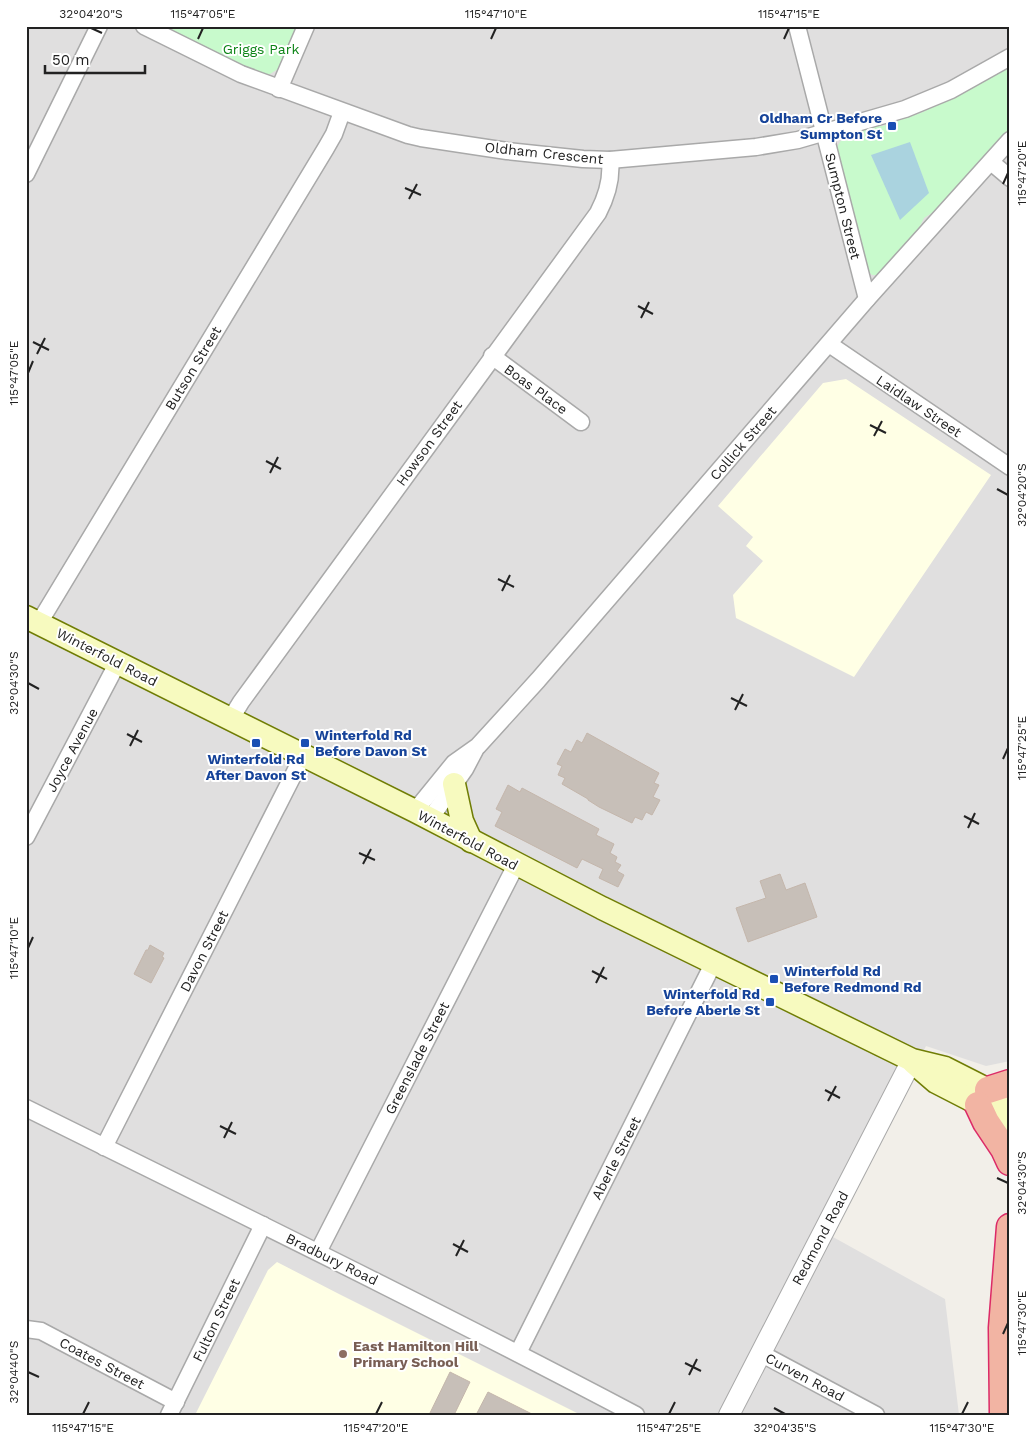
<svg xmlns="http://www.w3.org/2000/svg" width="1036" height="1441" font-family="'Work Sans',sans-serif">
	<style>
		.residential { fill: #e0dfdf }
		.education { fill: #ffffe5 }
		.park { fill: #c8facc }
		.water { fill: #aad3df }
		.building { fill: #c7bfb8; stroke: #c4b6ab }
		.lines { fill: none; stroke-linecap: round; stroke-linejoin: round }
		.minor-casing { stroke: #a9a9a9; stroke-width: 19 }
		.tertiary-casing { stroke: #a9a9a9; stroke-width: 22 }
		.secondary-casing { stroke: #707d05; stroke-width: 25 }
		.trunk-casing { stroke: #dc2a67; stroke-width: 29 }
		.minor { stroke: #fff; stroke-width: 16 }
		.tertiary { stroke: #fff; stroke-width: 20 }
		.secondary { stroke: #f7fabf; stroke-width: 22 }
		.trunk { stroke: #f2b4a3; stroke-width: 26 }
		.ticks { fill: none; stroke: #222; stroke-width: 2 }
		.transit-dot { fill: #1a4fb4; stroke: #fff; stroke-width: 2 }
		.education-dot { fill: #8d6e63; stroke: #fff; stroke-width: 2 }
		.labels { text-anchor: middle; stroke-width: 4; stroke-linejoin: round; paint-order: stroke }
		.park-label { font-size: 14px; fill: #0c8416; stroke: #fff }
		.transit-label { font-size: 14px; font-weight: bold; fill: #164399; stroke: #fff; text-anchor: end }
		.street-label { font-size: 14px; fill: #222; stroke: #fff }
		.education-label { font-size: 14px; font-weight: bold; fill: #785e54; stroke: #fff; text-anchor: start }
		.neatline { fill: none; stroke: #222; stroke-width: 2 }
		.ticks-label { font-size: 12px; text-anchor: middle; fill: #222 }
	</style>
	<rect width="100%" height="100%" fill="#f2efe9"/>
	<polygon class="residential" points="26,26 1010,26 1010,1061 986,1066 926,1046 833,1237 945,1299 959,1415 26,1415"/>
	<g class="education">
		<polygon points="846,379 991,475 854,677 736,618 733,595 763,561 746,546 753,537 718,506 823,383"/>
		<polygon points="277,1262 339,1294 581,1415 195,1415 268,1270"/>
	</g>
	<g class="park">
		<polygon points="159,26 297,26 278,69 270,74 259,74"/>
		<polygon points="1010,66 1010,129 938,209 924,218 913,240 880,275 872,275 864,268 836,154 838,145 844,136 853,131 872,126 883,126 923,112"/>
	</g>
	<polygon class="water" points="910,142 929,193 900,220 871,155"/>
	<g class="building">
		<polygon points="587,733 659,773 654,783 659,785 653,797 660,800 652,815 646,812 642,820 635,817 632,823 599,807 588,800 588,799 562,784 565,778 558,775 562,766 557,764 565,749 571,752 577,740 582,743"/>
		<polygon points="508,785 520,792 522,788 599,829 596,835 614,844 610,853 617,857 615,862 621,865 617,871 624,875 618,887 599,878 603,869 582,859 577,868 495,826 502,812 496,809"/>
		<polygon points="780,874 786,890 805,883 817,917 748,942 736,908 766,898 760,881"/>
		<polygon points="150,945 164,953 162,957 164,958 151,983 134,974 146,950 148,950"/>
		<polygon points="450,1372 470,1382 454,1415 429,1415"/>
		<polygon points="488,1392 534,1415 476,1415"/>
	</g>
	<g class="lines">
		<defs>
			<g id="minor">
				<polyline points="144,26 241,74 408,135 421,138 507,151 583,159 610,160 756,147 798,140 905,109 951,90 1010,57"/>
				<polyline points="797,26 867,299"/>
				<polyline points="279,89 306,26"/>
				<polyline points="991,162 1010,178"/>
				<polyline points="26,174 99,26"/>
				<polyline points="829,344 1010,467"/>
				<polyline points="492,356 581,422"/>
				<polyline points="39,623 326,148 334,134 342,112"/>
				<path d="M230 720 241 702 598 213C607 196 612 179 610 160"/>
				<polyline points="415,811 454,763 478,746 538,680 867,299 1010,140"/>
				<polyline points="430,819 465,769 475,750"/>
				<polyline points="26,837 118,662"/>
				<path d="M26 1108C230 1209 435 1309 636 1415"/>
				<polyline points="104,1147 303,756"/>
				<polyline points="318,1252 516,865"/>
				<polyline points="26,1329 41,1331 176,1402"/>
				<polyline points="518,1353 713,964"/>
				<polyline points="760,1353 876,1415"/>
				<polyline points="169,1415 263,1225"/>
			</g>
			<polyline id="tertiary" points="729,1415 912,1060"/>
			<g id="secondary">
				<polyline points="26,617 415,811 602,908 912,1060 945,1068 1010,1101"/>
				<polyline points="454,784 462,821 471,841"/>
				<polyline points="914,1063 936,1082 1010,1120"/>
			</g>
			<g id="trunk">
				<polyline points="988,1090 1010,1083"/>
				<polyline points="978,1105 986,1122 1004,1149 1010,1162"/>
				<polyline points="1003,1415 1002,1328 1010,1227"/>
			</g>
		</defs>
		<use href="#minor" class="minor-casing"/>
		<use href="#tertiary" class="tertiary-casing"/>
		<use href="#secondary" class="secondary-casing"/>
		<use href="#trunk" class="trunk-casing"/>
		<use href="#minor" class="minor"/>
		<use href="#tertiary" class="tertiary"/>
		<use href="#secondary" class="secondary"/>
		<use href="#trunk" class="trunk"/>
	</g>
	<path class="ticks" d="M91 28 102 33M198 39 203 28M491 39 496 28M784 39 789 28M1003 184 1008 173M405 188 421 195M409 199 417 184M638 306 653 314M641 318 649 302M33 342 49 350M37 354 45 338M28 373 33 361M870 425 886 433M874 436 882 421M266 461 281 469M270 473 278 457M997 489 1008 495M498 579 514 587M502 591 510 575M28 683 39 689M731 698 747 706M735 710 743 694M127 734 142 742M130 746 138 730M1003 759 1008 748M964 816 979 824M968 828 975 813M359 853 375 860M363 864 371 849M28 948 33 937M592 971 607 979M596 983 604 967M825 1090 840 1098M828 1101 836 1086M220 1126 236 1134M224 1138 232 1122M997 1178 1008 1183M453 1244 468 1252M456 1256 464 1240M1003 1334 1008 1323M685 1363 701 1371M28 1372 39 1377M689 1375 697 1359M774 1408 785 1414M83 1414 89 1402M376 1414 382 1402M669 1414 675 1402M962 1414 968 1402"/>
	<g class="transit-dot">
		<rect x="887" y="121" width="10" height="10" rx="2.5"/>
		<rect x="251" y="738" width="10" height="10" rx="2.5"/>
		<rect x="300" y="738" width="10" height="10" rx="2.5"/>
		<rect x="769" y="974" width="10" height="10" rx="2.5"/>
		<rect x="765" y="997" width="10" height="10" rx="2.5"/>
	</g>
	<circle class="education-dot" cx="343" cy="1354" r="5"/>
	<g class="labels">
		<g class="park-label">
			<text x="261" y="54">Griggs Park</text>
		</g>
		<g class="transit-label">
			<text x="882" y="123">Oldham Cr Before<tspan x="882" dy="16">Sumpton St</tspan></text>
			<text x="315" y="740" text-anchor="start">Winterfold Rd<tspan x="315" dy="16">Before Davon St</tspan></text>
			<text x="256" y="764" text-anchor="middle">Winterfold Rd<tspan x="256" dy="16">After Davon St</tspan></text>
			<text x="784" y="976" text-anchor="start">Winterfold Rd<tspan x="784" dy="16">Before Redmond Rd</tspan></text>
			<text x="760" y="999">Winterfold Rd<tspan x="760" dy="16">Before Aberle St</tspan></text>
		</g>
		<g class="street-label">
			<text transform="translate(544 153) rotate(6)" y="5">Oldham Crescent</text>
			<text transform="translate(843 206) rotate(76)" y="5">Sumpton Street</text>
			<text transform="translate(193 368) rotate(-59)" y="5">Butson Street</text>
			<text transform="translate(536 389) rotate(36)" y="5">Boas Place</text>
			<text transform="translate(919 406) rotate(34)" y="5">Laidlaw Street</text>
			<text transform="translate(429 443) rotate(-54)" y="5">Howson Street</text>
			<text transform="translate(743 443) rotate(-49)" y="5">Collick Street</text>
			<text transform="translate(107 657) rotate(27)" y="5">Winterfold Road</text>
			<text transform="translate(72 750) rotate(-62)" y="5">Joyce Avenue</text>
			<text transform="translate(468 840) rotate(28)" y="5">Winterfold Road</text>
			<text transform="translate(204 951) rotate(-63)" y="5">Davon Street</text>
			<text transform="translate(417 1058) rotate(-63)" y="5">Greenslade Street</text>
			<text transform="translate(616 1158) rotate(-63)" y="5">Aberle Street</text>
			<text transform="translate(820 1238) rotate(-62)" y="5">Redmond Road</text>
			<text transform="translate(332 1259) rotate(26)" y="5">Bradbury Road</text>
			<text transform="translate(216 1320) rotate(-64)" y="5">Fulton Street</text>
			<text transform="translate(102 1363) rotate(28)" y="5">Coates Street</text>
			<text transform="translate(805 1377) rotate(28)" y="5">Curven Road</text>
		</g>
		<g class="education-label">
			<text x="353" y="1351">East Hamilton Hill<tspan x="353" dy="16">Primary School</tspan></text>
		</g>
	</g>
	<rect width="1036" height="1441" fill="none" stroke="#ffffff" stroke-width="55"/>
	<path d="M45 65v8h100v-8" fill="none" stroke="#222222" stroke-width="2.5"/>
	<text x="52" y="65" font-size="15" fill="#222222" stroke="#ffffff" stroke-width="4" paint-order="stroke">50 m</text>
	<rect x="28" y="28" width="980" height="1386" class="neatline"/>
	<g class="ticks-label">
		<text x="91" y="18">32°04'20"S</text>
		<text x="203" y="18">115°47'05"E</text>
		<text x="496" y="18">115°47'10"E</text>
		<text x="789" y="18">115°47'15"E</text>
		<text transform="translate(1022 173) rotate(-90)" y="4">115°47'20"E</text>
		<text transform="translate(14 373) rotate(-90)" y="4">115°47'05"E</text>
		<text transform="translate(1022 495) rotate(-90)" y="4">32°04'20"S</text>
		<text transform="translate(14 683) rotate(-90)" y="4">32°04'30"S</text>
		<text transform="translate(1022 748) rotate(-90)" y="4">115°47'25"E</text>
		<text transform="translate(14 948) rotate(-90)" y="4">115°47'10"E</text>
		<text transform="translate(1022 1183) rotate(-90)" y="4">32°04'30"S</text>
		<text transform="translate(1022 1323) rotate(-90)" y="4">115°47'30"E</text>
		<text transform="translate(14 1372) rotate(-90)" y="4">32°04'40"S</text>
		<text x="83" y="1432">115°47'15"E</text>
		<text x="376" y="1432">115°47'20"E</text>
		<text x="669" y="1432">115°47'25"E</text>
		<text x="785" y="1432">32°04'35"S</text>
		<text x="962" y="1432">115°47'30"E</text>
	</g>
</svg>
